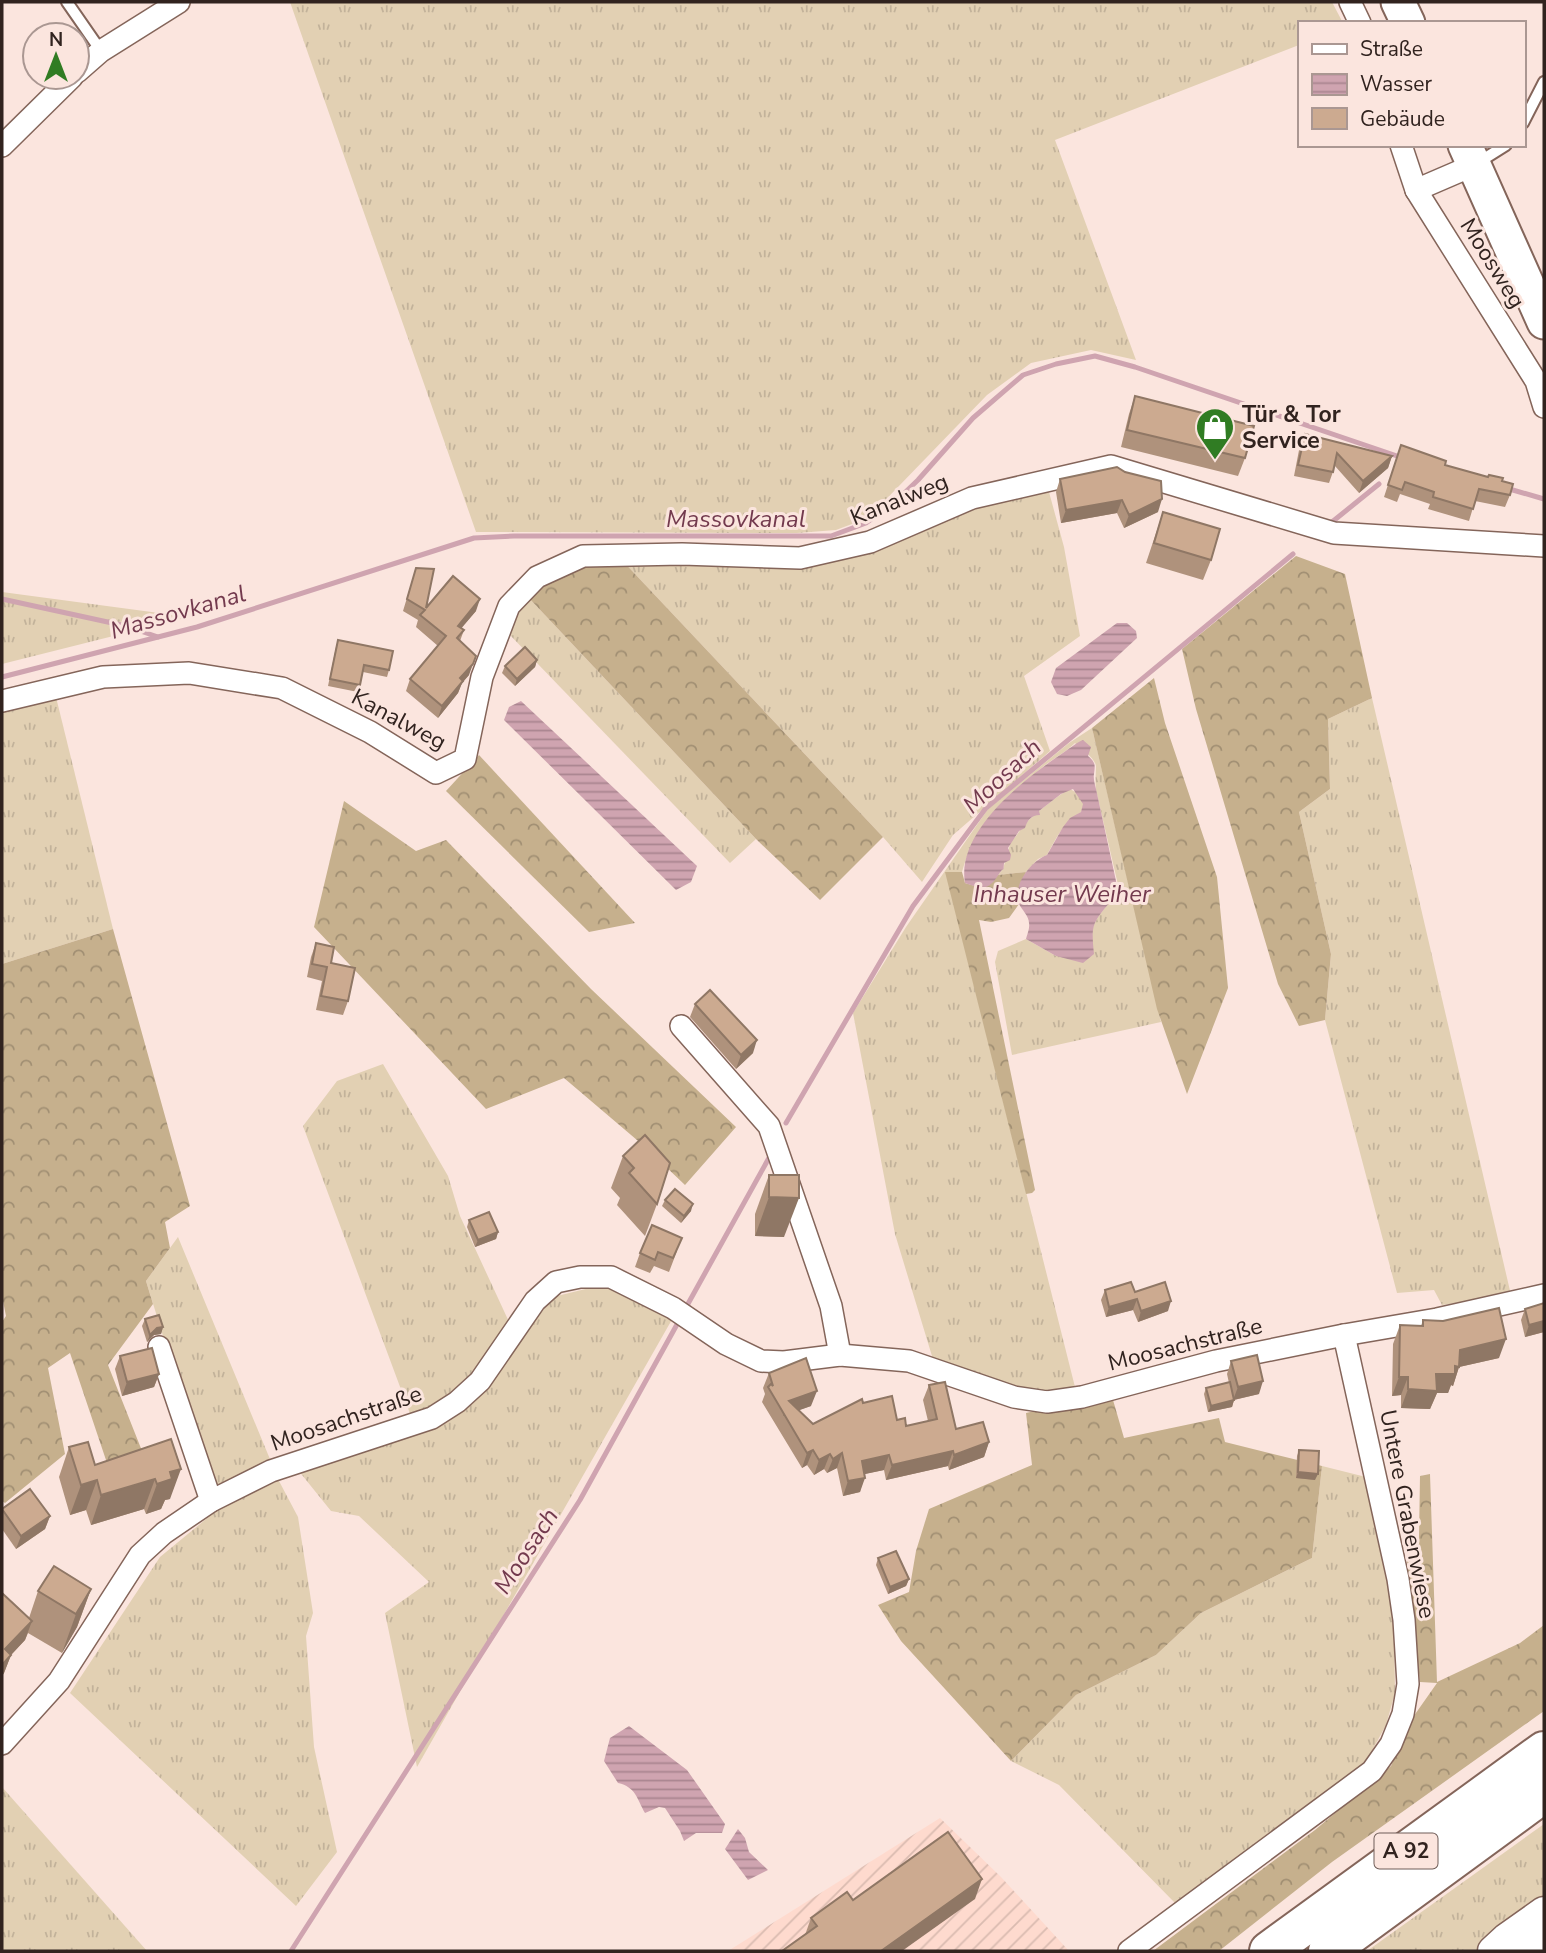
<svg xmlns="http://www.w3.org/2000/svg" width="1546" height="1953" font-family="'Nunito Sans',sans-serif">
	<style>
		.industrial { fill: url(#industrial-furrows) }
		.grass { fill: url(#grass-tufts) }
		.forest { fill: url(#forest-crowns) }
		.water { fill: url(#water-rules) }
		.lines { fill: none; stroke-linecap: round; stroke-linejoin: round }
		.stream { stroke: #cfa4b0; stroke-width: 5 }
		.service-casing { stroke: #84655a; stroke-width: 14 }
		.minor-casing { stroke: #84655a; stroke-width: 24 }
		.secondary-casing { stroke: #84655a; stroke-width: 33 }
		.primary-casing { stroke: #84655a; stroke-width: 37 }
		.motorway-casing { stroke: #84655a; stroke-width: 42 }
		.service { stroke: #fff; stroke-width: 10 }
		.minor { stroke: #fff; stroke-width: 21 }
		.secondary { stroke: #fff; stroke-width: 30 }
		.primary { stroke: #fff; stroke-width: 33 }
		.motorway { stroke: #fff; stroke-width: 38 }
		.wall { fill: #af927c }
		.shaded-wall { fill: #8f7765 }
		.building { fill: #ccaa90; stroke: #8f7765; stroke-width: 2 }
		.labels { text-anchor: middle; stroke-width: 6; stroke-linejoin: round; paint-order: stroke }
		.shield { fill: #fbe5de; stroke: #6e5d58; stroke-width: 2 }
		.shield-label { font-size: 21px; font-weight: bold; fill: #31231f }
		.street-label { font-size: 23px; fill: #31231f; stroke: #fbe5de }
		.poi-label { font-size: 23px; font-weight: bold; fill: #31231f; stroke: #fbe5de; text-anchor: start }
		.water-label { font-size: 24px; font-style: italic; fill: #733a4e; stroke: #fbe5de }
	</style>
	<defs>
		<pattern id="industrial-furrows" width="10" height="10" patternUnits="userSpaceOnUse" patternTransform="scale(1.75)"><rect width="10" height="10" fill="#fedace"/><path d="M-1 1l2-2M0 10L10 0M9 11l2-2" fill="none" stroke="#dabbb0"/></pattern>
		<pattern id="grass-tufts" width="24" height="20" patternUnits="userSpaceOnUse" patternTransform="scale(1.75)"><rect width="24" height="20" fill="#e2d0b3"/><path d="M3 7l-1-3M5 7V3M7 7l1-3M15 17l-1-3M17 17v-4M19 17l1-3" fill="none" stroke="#c2b29a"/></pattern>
		<pattern id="forest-crowns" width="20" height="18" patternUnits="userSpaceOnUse" patternTransform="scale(1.75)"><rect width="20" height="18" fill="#c6b08d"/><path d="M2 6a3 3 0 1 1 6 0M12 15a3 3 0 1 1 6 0" fill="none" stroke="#a18f73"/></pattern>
		<pattern id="water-rules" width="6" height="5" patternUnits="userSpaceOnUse" patternTransform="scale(1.75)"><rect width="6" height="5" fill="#cfa4b0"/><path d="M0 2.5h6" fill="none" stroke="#a9858f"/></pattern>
	</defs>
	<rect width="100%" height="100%" fill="#fbe5de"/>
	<polygon class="industrial" points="940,1818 1001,1877 1069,1951 728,1951"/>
	<g class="grass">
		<polygon points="290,2 1332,2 1343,23 1299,23 1299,45 1055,140 1136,360 1091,350 1031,363 987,395 868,518 836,530 797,533 476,532"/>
		<polygon points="1049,492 1064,547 1080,636 1024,676 1050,751 953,835 922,882 883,837 619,557 796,562 986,501"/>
		<polygon points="2,592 189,617 2,664"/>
		<polygon points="527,596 756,839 730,863 506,631"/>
		<polygon points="55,693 113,929 2,964 2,707"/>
		<polygon points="1372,698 1511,1295 1442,1305 1434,1290 1397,1293 1325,1020 1331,954 1299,812 1330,789 1328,719"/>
		<path d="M1092 728 1161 1022 1012 1055 995 962 998 951 1026 939 1056 956 1093 948C1087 928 1099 914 1112 900L1120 904 1119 889 1096 790C1095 781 1096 773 1096 766 1095 758 1081 749 1075 743 1066 752 1054 758 1044 766 1007 796 975 824 962 872L946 873 1075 1387 1038 1391 1010 1387 935 1366 895 1234 853 1013 906 927 988 809 1069 743Z"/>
		<path d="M1070 789 1077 793 1084 804 1081 812C1062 825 1058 835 1047 855L1038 859 1026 872 998 875 1003 869 1011 841C1017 837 1019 830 1025 824 1035 814 1058 795 1070 789Z"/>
		<polygon points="383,1064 448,1176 460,1216 510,1324 522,1331 557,1296 610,1283 674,1316 417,1767 385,1613 429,1582 359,1516 331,1511 298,1470 412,1419 303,1126 337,1081"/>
		<polygon points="178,1237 279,1481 298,1517 313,1613 306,1636 314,1747 337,1852 296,1906 70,1693 160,1557 217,1510 146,1281"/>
		<polygon points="1322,1466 1366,1477 1394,1616 1395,1693 1386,1725 1367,1760 1337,1785 1175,1903 1059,1785 1011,1761 1076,1695 1156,1655 1201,1613 1312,1558"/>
		<polygon points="2,1787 147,1951 2,1951"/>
		<polygon points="1544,1824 1544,1899 1479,1951 1367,1951"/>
	</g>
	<g class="forest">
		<polygon points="1296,556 1345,574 1372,698 1328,719 1330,789 1299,812 1331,954 1325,1020 1299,1026 1278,984 1196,709 1182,649"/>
		<polygon points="619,557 883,837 820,900 756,839 527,596 581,560"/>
		<polygon points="1154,678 1165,723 1217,877 1228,988 1187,1094 1157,1009 1092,728"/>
		<polygon points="479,755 635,923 589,932 446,791"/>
		<polygon points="344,801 416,851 446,840 591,989 736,1127 685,1185 644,1146 564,1078 486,1109 314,927"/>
		<polygon points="945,872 962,872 965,883 982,888 998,875 1026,872 1017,893 1019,904 1009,918 991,922 979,920 1035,1190 1032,1193 1026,1194"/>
		<polygon points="113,929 190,1206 165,1222 170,1248 146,1281 153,1304 108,1365 144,1456 108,1466 70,1353 48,1368 65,1454 5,1503 2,1501 2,1322 6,1316 2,1296 2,964"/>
		<polygon points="1111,1393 1124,1438 1219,1418 1225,1442 1322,1466 1312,1558 1201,1613 1156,1655 1076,1695 1011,1761 901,1641 878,1605 909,1592 916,1551 929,1509 1032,1465 1026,1413"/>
		<polygon points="1430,1474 1437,1682 1520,1643 1544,1625 1544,1711 1332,1862 1219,1951 1153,1951 1315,1830 1391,1766 1411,1720 1437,1683 1420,1682 1407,1561 1419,1537 1420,1476"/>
	</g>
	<g class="water">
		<polygon points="1117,623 1127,623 1136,631 1137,638 1081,690 1067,696 1057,694 1051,682 1056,668"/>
		<polygon points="521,701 697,866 691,882 676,890 504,720 509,707"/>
		<path d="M1083 740 1091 747 1088 756C1096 763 1095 765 1094 774 1093 778 1095 785 1096 789L1121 904 1112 900C1092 923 1091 925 1094 954L1083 963 1056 956 1026 939C1027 935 1030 928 1029 923 1029 916 1022 910 1019 904 1012 885 1031 861 1047 855L1063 827 1070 818 1081 812 1083 804 1073 789 1061 794 1039 811 1040 815C1031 815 1027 821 1025 828L1019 831 1008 848 1011 855 1010 860 1004 863C1003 874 1005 865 999 874 989 890 983 890 965 883 956 832 1023 780 1060 755 1068 750 1074 744 1083 740Z"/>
		<path d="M629 1726 687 1770 725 1824 722 1833H696L684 1841 680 1831 665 1808 659 1807 645 1813C637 1799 636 1787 618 1783L604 1761 610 1738Z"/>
		<polygon points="738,1829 745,1838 749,1852 768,1870 748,1880 725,1849"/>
	</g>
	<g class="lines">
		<g class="stream">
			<polyline points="1506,488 1544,499"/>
			<polyline points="1332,522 1379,484"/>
			<polyline points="2,599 126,626 158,637"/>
			<polyline points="2,677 197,627 474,538 514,536 831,536 866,523 894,503 918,480 973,418 1023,375 1056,364 1095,356 1135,367 1403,458"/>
			<polyline points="786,1123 913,906 986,808 1293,554"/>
			<polyline points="684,1311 770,1156"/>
			<polyline points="291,1951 580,1500 680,1319"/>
		</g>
		<defs>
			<g id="service">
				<polyline points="67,2 101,51"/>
				<polyline points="1523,123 1544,82"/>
				<polyline points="1479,162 1506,145"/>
			</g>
			<g id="minor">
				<polyline points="1350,2 1360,23"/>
				<polyline points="77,72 101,51 179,2"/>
				<polyline points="1401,145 1416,190 1536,381 1544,407"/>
				<polyline points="2,146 72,77"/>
				<polyline points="1416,190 1474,165"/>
				<polyline points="2,701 103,677 189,673 282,688 370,732 436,773 465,759 482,677 509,606 537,577 583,556 682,554 800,558 870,542 972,498 1111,466 1334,533 1544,546"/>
				<polyline points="681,1026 769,1126 831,1306 840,1355"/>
				<polyline points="159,1347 211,1501"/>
				<polyline points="2,1744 59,1681 140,1555 164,1533 211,1501 271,1471 432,1418 457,1402 480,1381 535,1301 556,1282 580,1277 611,1277 673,1308 726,1344 761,1361 784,1362 840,1355 909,1361 1014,1397 1047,1402 1082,1397 1216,1361 1344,1335 1437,1319 1544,1295"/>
				<polyline points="1129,1951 1372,1771 1391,1744 1403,1714 1408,1684 1404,1620 1398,1579 1344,1335"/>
			</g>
			<g id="secondary">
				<polyline points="1493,1951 1506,1939 1544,1912"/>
				<polyline points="1527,1951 1544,1940"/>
			</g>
			<g id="primary">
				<polyline points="1398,2 1408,23"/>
				<polyline points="1465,145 1544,322"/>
			</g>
			<g id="motorway">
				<polyline points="1269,1951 1544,1751"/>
				<polyline points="1328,1951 1544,1793"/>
			</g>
		</defs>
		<use href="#service" class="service-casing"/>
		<use href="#minor" class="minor-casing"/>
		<use href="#secondary" class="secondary-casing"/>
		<use href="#primary" class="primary-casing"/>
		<use href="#motorway" class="motorway-casing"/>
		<use href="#service" class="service"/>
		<use href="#minor" class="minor"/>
		<use href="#secondary" class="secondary"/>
		<use href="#primary" class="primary"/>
		<use href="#motorway" class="motorway"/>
	</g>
	<g class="wall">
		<polygon points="1135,396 1245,458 1238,476 1121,447 1129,414"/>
		<polygon points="1305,434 1392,456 1388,468 1359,493 1335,466 1329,483 1294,476 1300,445"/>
		<polygon points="1401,445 1445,465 1502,481 1510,495 1505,507 1475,501 1469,521 1428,509 1430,504 1400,494 1397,502 1384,497"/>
		<polygon points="1060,479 1158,512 1124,528 1117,513 1061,523 1056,492"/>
		<polygon points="1163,512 1211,560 1203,580 1146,563"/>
		<polygon points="416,568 426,608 476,611 461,628 464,630 460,641 469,675 462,683 458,693 438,718 406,691 410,679 438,646 416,627 418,620 403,611"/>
		<polygon points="338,640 389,670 387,677 363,672 358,692 328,686 336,647"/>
		<polygon points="537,660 535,667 515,686 502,673 505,666"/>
		<polygon points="316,943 331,963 348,1001 343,1015 316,1010 322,981 307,977 311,957"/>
		<polygon points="695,1004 753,1053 736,1069 690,1017"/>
		<polygon points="645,1135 657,1204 645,1236 617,1205 620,1198 611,1188 623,1156"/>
		<polygon points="769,1175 784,1237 755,1236 755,1214"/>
		<polygon points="665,1200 691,1211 681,1223 662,1206"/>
		<polygon points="469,1220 498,1232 496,1239 475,1247 467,1227"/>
		<polygon points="677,1251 669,1272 654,1266 650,1273 635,1267 640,1253"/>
		<polygon points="1105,1290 1135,1292 1168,1311 1138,1322 1133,1310 1106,1317 1101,1300"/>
		<polygon points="1544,1303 1544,1332 1525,1337 1521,1320 1525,1309"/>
		<polygon points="145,1319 163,1327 161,1334 154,1335 147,1342 142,1326"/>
		<polygon points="1423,1320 1499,1358 1459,1367 1453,1386 1451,1385 1448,1393 1437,1393 1430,1409 1401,1408 1401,1395 1392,1396 1393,1344 1400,1325 1421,1326"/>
		<polygon points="120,1356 159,1374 154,1387 122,1396 115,1369"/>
		<polygon points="1231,1361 1259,1394 1234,1400 1232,1407 1208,1412 1204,1394 1206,1388 1229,1383 1227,1374"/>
		<polygon points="769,1373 811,1406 799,1410 813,1424 863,1403 906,1426 928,1421 923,1400 929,1385 956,1429 989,1442 984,1457 949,1470 948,1466 886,1480 884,1470 864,1474 860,1492 843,1496 837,1468 827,1473 824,1469 814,1475 807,1465 802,1468 762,1402 765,1394 763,1388"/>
		<polygon points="171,1439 170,1499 165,1500 161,1509 146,1514 144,1509 91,1525 86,1510 70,1515 59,1477 69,1447 95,1465"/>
		<polygon points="1299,1450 1315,1480 1296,1478 1297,1456"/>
		<polygon points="2,1509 50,1516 45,1529 16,1549 2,1529"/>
		<polygon points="878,1558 909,1579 906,1586 888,1594 876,1565"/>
		<polygon points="91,1589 77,1627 62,1653 28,1633 25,1640 11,1655 4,1673 2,1676 2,1593 29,1618 38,1591"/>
		<polygon points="975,1899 805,1935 811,1918 853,1900"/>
	</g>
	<g class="shaded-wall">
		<polygon points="1392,456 1388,468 1359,493 1363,481"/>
		<polygon points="1162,499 1158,512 1124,528 1129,515"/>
		<polygon points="1122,500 1117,513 1061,523 1066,510"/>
		<polygon points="480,599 476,611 454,637 458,626"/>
		<polygon points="537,660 535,667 515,686 517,679"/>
		<polygon points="473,664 469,675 462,683 458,693 438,718 442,706 460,678"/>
		<polygon points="757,1040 753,1053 736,1069 741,1055"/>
		<polygon points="769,1197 799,1198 784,1237 755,1236"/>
		<polygon points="693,1204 691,1211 681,1223 684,1216"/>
		<polygon points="498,1232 496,1239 475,1247 478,1240"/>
		<polygon points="1137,1299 1133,1310 1106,1317 1109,1307"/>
		<polygon points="1171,1301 1168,1311 1138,1322 1141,1311"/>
		<polygon points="1544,1321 1544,1332 1525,1337 1529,1325"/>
		<polygon points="163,1327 161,1334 154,1335 147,1342 150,1335 157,1328"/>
		<polygon points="1506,1339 1499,1358 1459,1367 1453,1386 1451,1385 1448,1393 1437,1393 1430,1409 1401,1408 1408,1389 1436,1374 1460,1350"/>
		<polygon points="159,1374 154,1387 122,1396 127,1382"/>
		<polygon points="1399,1377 1408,1377 1401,1395 1392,1396"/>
		<polygon points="1263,1381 1259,1394 1233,1400 1238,1387"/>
		<polygon points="817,1391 811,1406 783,1416 789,1401"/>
		<polygon points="1234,1400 1232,1407 1208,1412 1211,1406"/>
		<polygon points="989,1442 984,1457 949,1470 954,1455"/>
		<polygon points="813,1450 807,1465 802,1468 807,1453"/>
		<polygon points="953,1451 948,1466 886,1480 892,1465"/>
		<polygon points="842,1453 837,1468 827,1473 833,1459"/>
		<polygon points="830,1454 824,1469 814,1475 819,1460"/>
		<polygon points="889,1455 884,1470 856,1476 862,1461"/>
		<polygon points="181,1469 170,1499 165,1500 161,1509 146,1514 157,1484 170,1472"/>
		<polygon points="1298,1472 1318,1474 1315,1480 1296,1478"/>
		<polygon points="865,1478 860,1492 843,1496 848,1481"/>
		<polygon points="155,1479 144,1509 91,1525 101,1495"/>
		<polygon points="97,1480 86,1510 70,1515 81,1485"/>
		<polygon points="50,1516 45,1529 16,1549 21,1536"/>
		<polygon points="909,1579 906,1586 888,1594 890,1587"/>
		<polygon points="91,1589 77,1627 62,1653 76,1614"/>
		<polygon points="32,1621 25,1640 11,1655 4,1673 2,1676 2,1665 5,1649"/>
		<polygon points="982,1879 975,1899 902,1951 881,1951"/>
	</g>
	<g class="building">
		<polygon points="1135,396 1254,426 1245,458 1127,430"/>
		<polygon points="1305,434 1392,456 1363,481 1337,453 1333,472 1298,465"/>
		<polygon points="1401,445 1446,461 1445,465 1488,477 1489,475 1503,478 1502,481 1513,484 1510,495 1479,489 1473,509 1433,497 1434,492 1405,482 1402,490 1388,485"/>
		<polygon points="1117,467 1125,472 1161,481 1162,499 1129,515 1122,500 1066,510 1060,479"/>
		<polygon points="1163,512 1220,529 1211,560 1154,543"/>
		<polygon points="416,568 434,569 426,608 453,576 480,599 458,626 464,630 457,638 476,656 473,664 460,678 463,681 442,706 410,679 446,636 420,615 425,610 407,599"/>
		<polygon points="338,640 393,651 389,670 364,665 360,685 330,679"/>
		<polygon points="525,647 537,660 517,679 505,666"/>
		<polygon points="316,943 334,947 331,963 355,968 348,1001 321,996 327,967 312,964"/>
		<polygon points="710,990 757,1040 741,1055 695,1004"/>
		<polygon points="645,1135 670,1163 657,1204 629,1173 634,1168 623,1156"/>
		<polygon points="769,1175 799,1175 799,1198 769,1197"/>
		<polygon points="675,1189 693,1204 684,1216 665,1200"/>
		<polygon points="489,1212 498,1232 478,1240 469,1220"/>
		<polygon points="652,1225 682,1238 673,1258 658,1252 655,1260 640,1253"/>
		<polygon points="1131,1282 1135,1292 1165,1282 1171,1301 1141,1311 1137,1299 1109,1307 1105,1290"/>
		<polygon points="1544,1303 1544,1321 1529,1325 1525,1309"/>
		<polygon points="1499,1308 1506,1339 1460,1350 1459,1367 1455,1366 1455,1374 1436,1374 1437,1391 1408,1389 1408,1377 1399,1377 1400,1325 1423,1326 1423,1320 1443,1321"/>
		<polygon points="159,1315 163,1327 157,1328 150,1335 145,1319"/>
		<polygon points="152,1348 159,1374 127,1382 120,1356"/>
		<polygon points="1257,1355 1263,1381 1238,1387 1231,1361"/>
		<polygon points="806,1358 817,1391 789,1401 813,1424 862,1399 863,1403 892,1396 897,1420 905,1418 906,1426 937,1419 929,1385 945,1382 956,1429 983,1422 989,1442 954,1455 953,1451 892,1465 889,1455 862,1461 865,1478 848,1481 842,1453 833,1459 830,1454 819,1460 813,1450 807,1453 768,1387 771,1384 773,1386 769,1373"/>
		<polygon points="1230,1382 1234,1400 1211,1406 1206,1388"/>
		<polygon points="171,1439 181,1469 170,1472 172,1479 157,1484 155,1479 101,1495 97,1480 81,1485 69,1447 88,1442 95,1465"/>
		<polygon points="1299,1450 1319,1451 1318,1474 1298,1472"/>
		<polygon points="30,1489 50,1516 21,1536 2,1509"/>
		<polygon points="896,1551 909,1579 890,1587 878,1558"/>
		<polygon points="54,1566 91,1589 76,1614 38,1591"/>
		<polygon points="2,1593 32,1621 5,1649 11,1655 2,1665"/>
		<polygon points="948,1832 982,1879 881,1951 782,1951 817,1926 811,1918 847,1892 853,1900"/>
	</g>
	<defs>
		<symbol id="shop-pin" viewBox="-11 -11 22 30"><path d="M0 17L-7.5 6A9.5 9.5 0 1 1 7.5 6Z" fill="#307c23" stroke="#fbe5de"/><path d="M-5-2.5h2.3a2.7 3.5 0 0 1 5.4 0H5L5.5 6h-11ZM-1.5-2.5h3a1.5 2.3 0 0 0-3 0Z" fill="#fff"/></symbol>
	</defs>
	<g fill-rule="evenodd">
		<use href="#shop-pin" x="1193" y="405" width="44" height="60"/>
	</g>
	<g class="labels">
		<rect class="shield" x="1374.5" y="1833.5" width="63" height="35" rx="5"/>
		<g class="shield-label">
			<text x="1406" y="1858">A 92</text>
		</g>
		<g class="street-label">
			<text transform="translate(1493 263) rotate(58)" y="8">Moosweg</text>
			<text transform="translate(899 499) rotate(-22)" y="8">Kanalweg</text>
			<text transform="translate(399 719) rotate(28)" y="8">Kanalweg</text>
			<text transform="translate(1185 1344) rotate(-14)" y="8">Moosachstraße</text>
			<text transform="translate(346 1418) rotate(-19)" y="8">Moosachstraße</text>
			<text transform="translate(1408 1514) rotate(79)" y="8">Untere Grabenwiese</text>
		</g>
		<g class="poi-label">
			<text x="1242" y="422">Tür &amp; Tor<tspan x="1242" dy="26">Service</tspan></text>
		</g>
		<g class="water-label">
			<text x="736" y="527">Massovkanal</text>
			<text transform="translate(178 612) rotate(-16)" y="8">Massovkanal</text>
			<text transform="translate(1002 776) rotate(-43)" y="8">Moosach</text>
			<text x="1062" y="902">Inhauser Weiher</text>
			<text transform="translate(526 1551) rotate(-57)" y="8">Moosach</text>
		</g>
	</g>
	<rect width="1546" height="1953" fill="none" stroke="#31231f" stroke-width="7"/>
	<rect x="1298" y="21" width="228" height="126" fill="#fbe5de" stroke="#aa9792" stroke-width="2"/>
	<rect x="1312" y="44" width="35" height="10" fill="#ffffff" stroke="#aa9792" stroke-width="2"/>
	<text x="1360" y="56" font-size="21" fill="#31231f">Straße</text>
	<rect x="1312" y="74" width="35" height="21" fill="url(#water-rules)" stroke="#aa9792" stroke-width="2"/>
	<text x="1360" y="91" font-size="21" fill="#31231f">Wasser</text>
	<rect x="1312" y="108" width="35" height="21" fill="#ccaa90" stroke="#aa9792" stroke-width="2"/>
	<text x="1360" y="126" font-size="21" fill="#31231f">Gebäude</text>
	<g transform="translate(56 56)"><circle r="33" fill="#fbe5de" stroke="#aa9792" stroke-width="2"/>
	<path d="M0-5L12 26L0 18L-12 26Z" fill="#307c23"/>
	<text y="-10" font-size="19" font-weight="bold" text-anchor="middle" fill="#31231f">N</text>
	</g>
</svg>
